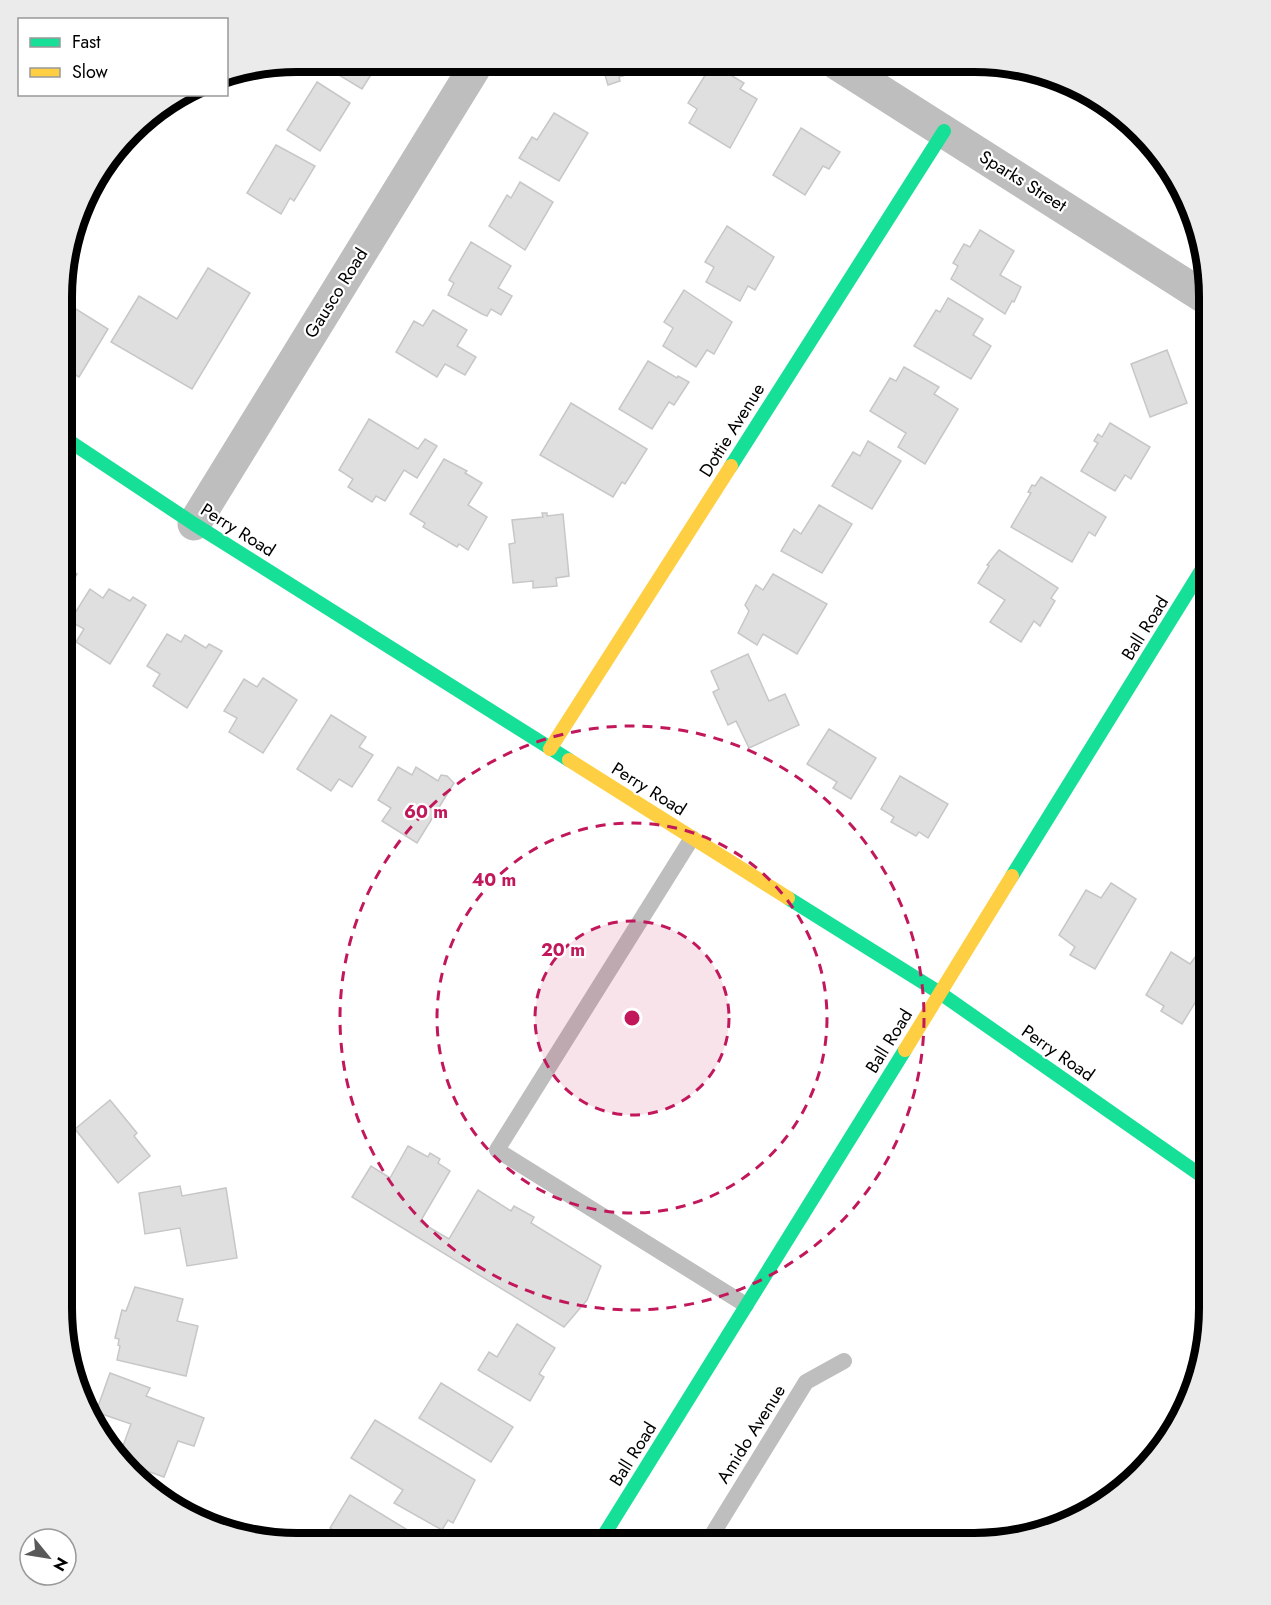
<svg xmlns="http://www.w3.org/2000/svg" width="1271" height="1605" font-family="Jost,sans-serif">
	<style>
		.building { fill: #dfdfdf; stroke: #c7c7c7; stroke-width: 1.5 }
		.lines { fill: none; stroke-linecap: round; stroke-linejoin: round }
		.lane { stroke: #bebebe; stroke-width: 16 }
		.street { stroke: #bebebe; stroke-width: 33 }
		.fast { stroke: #16e098; stroke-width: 14 }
		.slow { stroke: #ffcf43; stroke-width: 14 }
		.ring { fill: none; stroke: #c2185b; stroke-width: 3; stroke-dasharray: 10 8 }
		.labels { text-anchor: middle; stroke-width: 4.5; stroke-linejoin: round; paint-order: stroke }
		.street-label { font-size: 18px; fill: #000; stroke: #fff }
		.rim { fill: none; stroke: #000; stroke-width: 8 }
		.centre { fill: #c2185b; stroke: #fff; stroke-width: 3 }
		.ring-label { font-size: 18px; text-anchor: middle; font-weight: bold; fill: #c2185b; stroke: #fff; stroke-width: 4.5; stroke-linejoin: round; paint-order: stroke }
	</style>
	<rect width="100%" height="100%" fill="#fff"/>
	<g class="building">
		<polygon points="334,62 379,62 362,89 329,69"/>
		<polygon points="601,62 660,63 661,65 619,77 620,81 608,85"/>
		<polygon points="712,64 744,83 740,89 757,99 730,148 689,123 697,109 688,103"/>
		<polygon points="317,82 350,103 320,151 287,130"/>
		<polygon points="1096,98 1105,101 1124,122 1094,103"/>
		<polygon points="554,113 588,133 559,181 519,158 532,137 537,140"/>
		<polygon points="801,128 840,152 829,169 823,166 805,195 773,175"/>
		<polygon points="276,145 315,166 294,201 290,198 281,214 247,193"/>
		<polygon points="520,182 553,202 525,250 489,226 507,195 511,198"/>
		<polygon points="727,226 774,257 755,290 748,286 740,301 706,282 714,267 705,262"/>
		<polygon points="980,230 1014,251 1000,275 1021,287 1014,302 1012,301 1005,314 951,279 958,266 953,263 964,244 970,247"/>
		<polygon points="471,242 511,266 498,288 512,296 501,315 491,309 487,316 482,314 448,295 454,283 449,280"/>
		<polygon points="208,268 250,293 192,389 111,342 139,296 177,319"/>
		<polygon points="684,290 732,322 714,354 707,350 696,367 663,346 673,328 664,322"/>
		<polygon points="948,298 983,319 973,335 991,346 971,379 914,346 936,310 940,312"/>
		<polygon points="63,308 73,314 76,309 108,329 79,377 63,368"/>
		<polygon points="433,310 467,330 457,346 476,357 465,375 445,364 437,377 396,352 414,321 423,326"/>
		<polygon points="1167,350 1187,403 1150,417 1131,364"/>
		<polygon points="648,361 677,378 678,376 689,382 674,405 669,402 652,429 619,409"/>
		<polygon points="904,367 939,387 934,394 958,409 925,464 898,447 906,433 870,411 890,378 896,381"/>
		<polygon points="571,403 647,449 625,484 622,482 613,497 540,455"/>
		<polygon points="369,419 418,449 425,439 437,446 417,478 404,470 385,501 376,496 372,502 348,487 353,479 339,470"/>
		<polygon points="1110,423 1150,447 1131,479 1125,475 1115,491 1081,471 1098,443 1094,441 1098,434 1102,437"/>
		<polygon points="868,441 901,461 872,509 832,486 853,452 860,456"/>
		<polygon points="444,459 467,471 465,473 482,483 468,505 487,517 468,550 459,544 457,547 423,527 425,523 410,514"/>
		<polygon points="1041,477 1106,517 1095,536 1089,532 1072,562 1011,527 1031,493 1028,492 1032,485 1035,486"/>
		<polygon points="819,505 852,524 822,573 781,551 794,529 801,534"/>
		<polygon points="542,513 547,513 547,516 563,514 569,576 556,578 557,586 533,588 533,581 513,583 509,544 515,543 512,520 543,517"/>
		<polygon points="999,550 1058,588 1051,598 1055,601 1040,626 1034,621 1021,642 990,622 1005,600 978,583 989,566 987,565"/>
		<polygon points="63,565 77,574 63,597"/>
		<polygon points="773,574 827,604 797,654 763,634 757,645 738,633 749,611 745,605 756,585 763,590"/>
		<polygon points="90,589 103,598 109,589 130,601 133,597 146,605 110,664 76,642 84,629 70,621"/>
		<polygon points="167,634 181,642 185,635 206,648 209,644 222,651 187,708 153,686 160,674 147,666"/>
		<polygon points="748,654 769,701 785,694 799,725 749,748 736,721 728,725 713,692 719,689 711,671"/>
		<polygon points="263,678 297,700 263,753 229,732 237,718 224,711 244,679 257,687"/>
		<polygon points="331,715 366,737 359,747 373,755 352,787 339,779 331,791 297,769"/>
		<polygon points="829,729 876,758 851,799 833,788 837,782 807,764"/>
		<polygon points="398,767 412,775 416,767 438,781 441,775 447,776 454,783 417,843 382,821 391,808 378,800"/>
		<polygon points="900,776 948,804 928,838 919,832 916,836 891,822 894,817 881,809"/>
		<polygon points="1111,883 1136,899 1095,969 1070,955 1075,947 1059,935 1086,890 1101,898"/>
		<polygon points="1171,952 1190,964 1196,956 1209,964 1209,980 1182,1024 1161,1011 1164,1006 1146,995"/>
		<polygon points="62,1077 69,1079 62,1103"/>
		<polygon points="110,1100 137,1133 134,1136 150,1156 118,1183 75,1129"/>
		<polygon points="408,1146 428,1157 430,1153 440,1159 438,1163 450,1171 420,1222 449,1239 478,1190 511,1211 514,1206 534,1217 531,1223 601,1266 587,1300 564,1327 352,1197 371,1166 390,1178"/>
		<polygon points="180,1186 182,1196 226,1188 237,1258 187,1266 180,1228 145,1234 139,1193"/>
		<polygon points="135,1287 183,1299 177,1321 198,1326 186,1376 117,1360 120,1346 118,1345 119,1339 115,1338 122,1310 126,1311"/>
		<polygon points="517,1324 555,1348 539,1374 544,1377 530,1401 478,1370 489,1352 497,1357"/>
		<polygon points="110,1373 150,1388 146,1396 204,1418 194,1446 178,1441 164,1477 130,1465 120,1454 131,1424 96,1412"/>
		<polygon points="441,1383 513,1427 491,1462 419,1418"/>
		<polygon points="375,1420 475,1480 453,1523 448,1520 442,1530 394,1503 403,1490 351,1458"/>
		<polygon points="350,1495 429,1543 355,1543 330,1528"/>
	</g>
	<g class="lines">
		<g class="lane">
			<polyline points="692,838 497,1150 746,1305"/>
			<polyline points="707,1543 806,1382 844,1361"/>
		</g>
		<g class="street">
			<polyline points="836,63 1209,300"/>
			<polyline points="194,524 478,62"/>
		</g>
		<g class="fast">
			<polyline points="63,437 194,524 569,760"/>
			<polyline points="731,466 944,131"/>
			<polyline points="1012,876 1209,558"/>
			<polyline points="788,898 940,993 1209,1181"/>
			<polyline points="599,1543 905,1050"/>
		</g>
		<g class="slow">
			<polyline points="550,749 731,466"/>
			<polyline points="569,760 788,898"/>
			<polyline points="905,1050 1012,876"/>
		</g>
	</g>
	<circle cx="632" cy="1018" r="97" fill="#c2185b" fill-opacity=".12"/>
	<g class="ring">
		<circle cx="632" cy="1018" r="97"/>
		<circle cx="632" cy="1018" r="195"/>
		<circle cx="632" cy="1018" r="292"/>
	</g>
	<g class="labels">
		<g class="street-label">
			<text transform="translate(1023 181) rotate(32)" y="6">Sparks Street</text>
			<text transform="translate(336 293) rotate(-58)" y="6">Gausco Road</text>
			<text transform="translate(732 430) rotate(-58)" y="6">Dottie Avenue</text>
			<text transform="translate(238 530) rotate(32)" y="6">Perry Road</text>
			<text transform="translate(1145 628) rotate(-58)" y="6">Ball Road</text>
			<text transform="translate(649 789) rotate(32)" y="6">Perry Road</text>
			<text transform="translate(889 1041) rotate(-58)" y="6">Ball Road</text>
			<text transform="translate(1058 1053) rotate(35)" y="6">Perry Road</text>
			<text transform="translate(751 1434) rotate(-58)" y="6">Amido Avenue</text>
			<text transform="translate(633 1454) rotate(-58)" y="6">Ball Road</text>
		</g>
	</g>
	<path d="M0 0H1271V1605H0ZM297 72H974A225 225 0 0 1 1199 297V1308A225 225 0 0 1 974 1533H297A225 225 0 0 1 72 1308V297A225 225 0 0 1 297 72Z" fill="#ebebeb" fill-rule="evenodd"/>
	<path class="rim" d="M297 72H974A225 225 0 0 1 1199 297V1308A225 225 0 0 1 974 1533H297A225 225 0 0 1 72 1308V297A225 225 0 0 1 297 72Z"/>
	<circle cx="632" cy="1018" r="9" class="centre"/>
	<g class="ring-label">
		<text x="426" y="818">60 m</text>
		<text x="494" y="886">40 m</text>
		<text x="563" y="956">20 m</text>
	</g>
	<rect x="18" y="18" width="210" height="78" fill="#ffffff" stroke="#999999" stroke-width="1.5"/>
	<rect x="30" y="38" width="30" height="9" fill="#16e098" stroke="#999999" stroke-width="1.5"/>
	<text x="72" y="48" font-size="18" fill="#000000">Fast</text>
	<rect x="30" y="68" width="30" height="9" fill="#ffcf43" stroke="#999999" stroke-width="1.5"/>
	<text x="72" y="78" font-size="18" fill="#000000">Slow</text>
	<g transform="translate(48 1557) rotate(120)"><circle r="28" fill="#ffffff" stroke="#999999" stroke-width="1.5"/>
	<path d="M0-4.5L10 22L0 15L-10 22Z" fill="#595959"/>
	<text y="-9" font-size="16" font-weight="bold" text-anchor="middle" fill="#000000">N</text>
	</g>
</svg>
